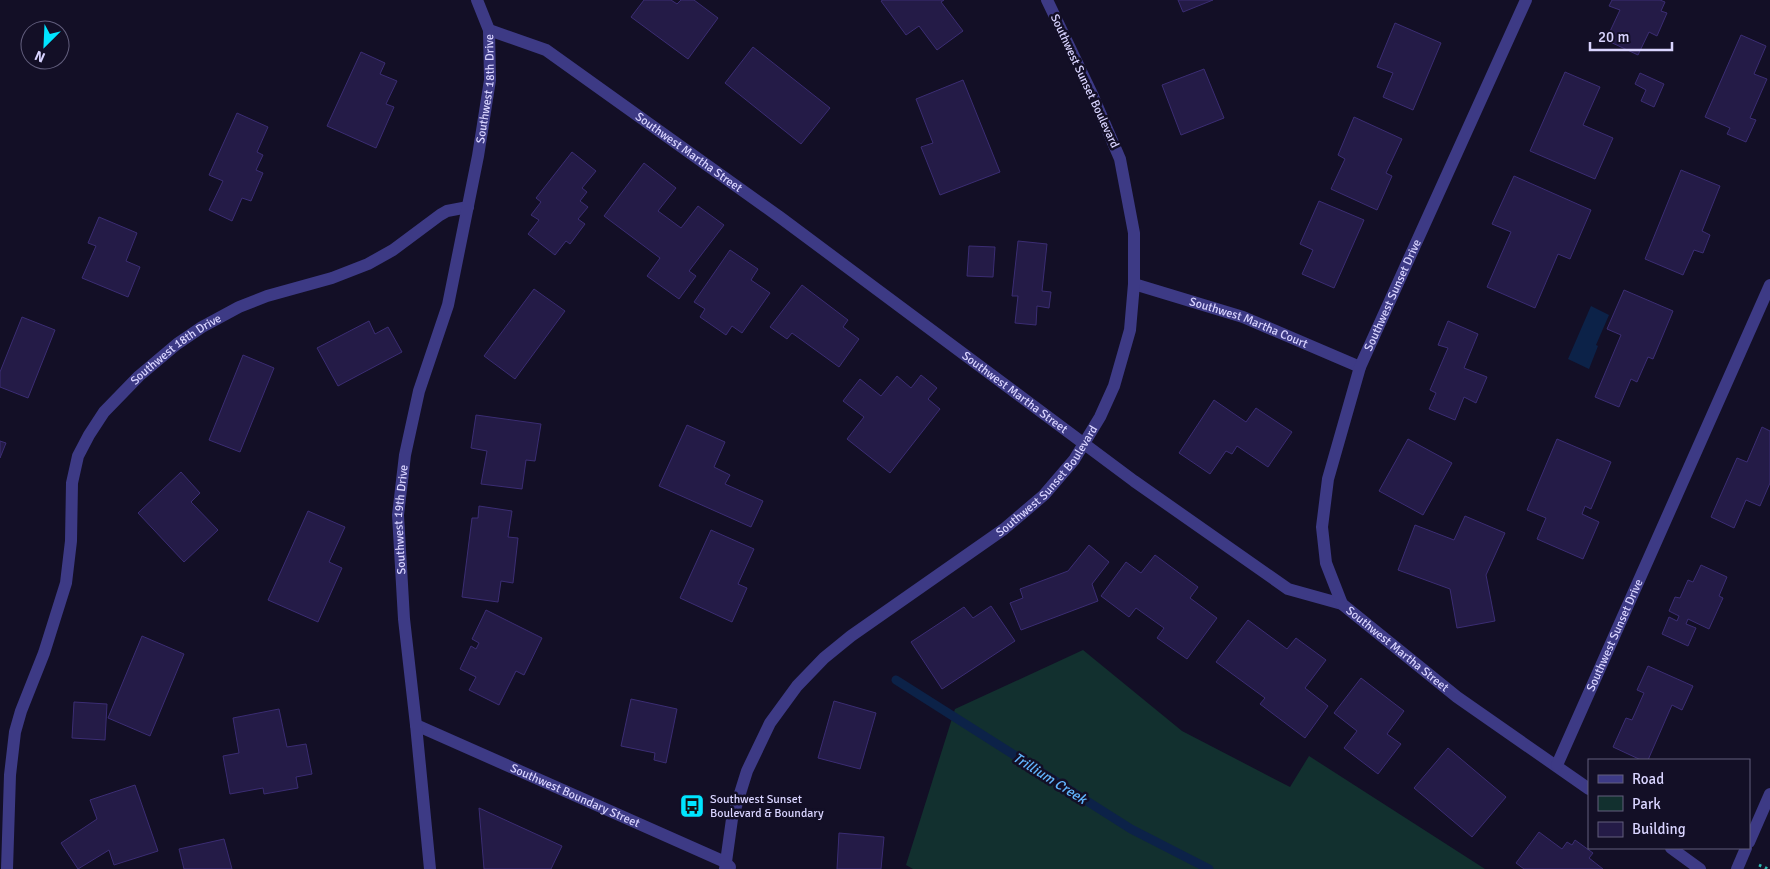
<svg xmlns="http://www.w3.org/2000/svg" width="1770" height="869" font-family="Signika,sans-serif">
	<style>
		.green { fill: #12302f }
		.water { fill: #0c2248 }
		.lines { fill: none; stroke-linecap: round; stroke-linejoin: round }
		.stream { stroke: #0c2248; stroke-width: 9 }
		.building { fill: #241b47; stroke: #3b2d73 }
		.path { stroke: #2fb8b0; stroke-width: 3; stroke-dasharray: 2.5 4; stroke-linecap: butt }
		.minor { stroke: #3d3a85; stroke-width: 12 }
		.labels { text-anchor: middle; stroke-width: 5; stroke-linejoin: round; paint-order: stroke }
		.street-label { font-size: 12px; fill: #d9d4ff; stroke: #130f26 }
		.poi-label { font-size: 12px; fill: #d9d4ff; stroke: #130f26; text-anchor: start }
		.water-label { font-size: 14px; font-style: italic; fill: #62b6ff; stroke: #130f26 }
	</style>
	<rect width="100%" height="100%" fill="#130f26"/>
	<polygon class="green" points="1083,650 1182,731 1290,787 1309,756 1485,869 913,869 906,865 955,709"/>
	<polygon class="water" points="1591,306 1609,315 1596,345 1598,346 1589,369 1568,359"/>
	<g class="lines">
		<polyline class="stream" points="896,680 1131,829 1209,869"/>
	</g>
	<g class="building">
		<polygon points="644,0 671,0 677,4 681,0 694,0 718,18 688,59 631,17"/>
		<polygon points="883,0 944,0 941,2 963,31 937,50 919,26 906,35 881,1"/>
		<polygon points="1178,0 1213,0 1183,12"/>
		<polygon points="1612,0 1660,0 1665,2 1661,11 1667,13 1657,36 1649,32 1638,55 1606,40 1620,10 1609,6"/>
		<polygon points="1395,23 1441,43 1413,110 1383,97 1393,73 1377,67"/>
		<polygon points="1741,35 1766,46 1754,74 1767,79 1750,118 1756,120 1746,142 1727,134 1730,128 1705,117"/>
		<polygon points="753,47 830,108 801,144 725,83"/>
		<polygon points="361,52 385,63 380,74 397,81 386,104 394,107 376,148 327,126"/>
		<polygon points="1204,69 1224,118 1181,135 1162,85"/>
		<polygon points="1565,72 1600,87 1583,125 1613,138 1595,179 1530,151"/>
		<polygon points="1640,73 1664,84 1654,107 1641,101 1646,90 1635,84"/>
		<polygon points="963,80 1000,172 940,195 921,147 933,143 916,99"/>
		<polygon points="237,113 268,127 257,152 263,155 256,170 263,173 251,201 242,198 232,221 209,210 223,181 209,175"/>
		<polygon points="1354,117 1402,139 1386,173 1392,176 1377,210 1331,189 1345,159 1338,155"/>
		<polygon points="572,152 596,171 582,188 587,192 580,201 588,207 578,219 585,224 570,244 566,241 555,255 528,234 539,220 531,215 541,202 536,198"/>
		<polygon points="644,163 676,188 658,211 681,228 698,206 724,225 689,271 696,276 679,299 647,276 660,258 604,216"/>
		<polygon points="1681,170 1720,186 1702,231 1710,235 1703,253 1694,250 1683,275 1645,259"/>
		<polygon points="1514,176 1591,210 1570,259 1558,254 1535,308 1487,287 1511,232 1492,224"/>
		<polygon points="1319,201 1364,220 1334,288 1302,274 1313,250 1300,244"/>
		<polygon points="99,217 137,233 126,261 140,267 128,297 82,278 96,246 88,243"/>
		<polygon points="1018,241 1047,244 1042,291 1051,292 1049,308 1037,306 1036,325 1015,323 1018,296 1012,296"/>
		<polygon points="969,246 995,247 993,277 967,276"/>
		<polygon points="730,250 758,269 751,280 770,293 742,333 732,326 726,335 700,317 705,309 694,302"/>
		<polygon points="802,285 848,320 843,327 859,339 839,367 792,333 787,339 770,327"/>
		<polygon points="534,289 565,311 515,379 484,356"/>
		<polygon points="1624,290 1673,311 1653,359 1648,357 1637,382 1631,379 1619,407 1595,397 1621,335 1607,329"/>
		<polygon points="22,317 55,330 28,398 0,387 0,372"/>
		<polygon points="369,321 375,334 388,327 402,352 338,386 317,348"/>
		<polygon points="1448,321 1478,334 1464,368 1487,377 1476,403 1464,397 1455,420 1429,409 1436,393 1430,390 1448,348 1438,345"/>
		<polygon points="243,355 274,368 240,452 209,440"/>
		<polygon points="921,375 937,388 928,399 940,409 890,473 847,439 864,417 843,401 860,379 881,396 897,376 911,388"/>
		<polygon points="1214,400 1246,422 1256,408 1292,432 1268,467 1237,446 1232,454 1226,451 1210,474 1179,453"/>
		<polygon points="476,415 541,424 535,461 526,460 522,489 481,484 487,451 471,448"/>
		<polygon points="687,425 725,442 714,467 730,475 725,484 763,501 751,527 659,486"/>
		<polygon points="1762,427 1770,431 1770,483 1760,506 1746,500 1734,528 1711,517 1737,458 1747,462"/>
		<polygon points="1408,439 1452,463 1423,515 1379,491"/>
		<polygon points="1557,439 1611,462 1591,509 1585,506 1582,514 1599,522 1583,559 1537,539 1546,518 1527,510"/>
		<polygon points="0,441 6,443 0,458"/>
		<polygon points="181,472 200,493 191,502 218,530 184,562 138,513"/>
		<polygon points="479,506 512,511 508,537 518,538 513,583 501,581 498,602 462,597 472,518 478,518"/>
		<polygon points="308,511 345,527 329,562 342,568 318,622 268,600"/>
		<polygon points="1465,516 1505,533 1486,575 1495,621 1457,628 1450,589 1398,570 1415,525 1454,540"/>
		<polygon points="711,530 754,549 738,584 747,588 732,622 680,598"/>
		<polygon points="1089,545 1109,562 1092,584 1098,601 1021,630 1010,603 1023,598 1020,589 1068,571"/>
		<polygon points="1155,555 1198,587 1190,598 1217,618 1187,659 1157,638 1164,628 1136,608 1129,617 1101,596 1126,562 1141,573"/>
		<polygon points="1701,565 1727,577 1719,596 1723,598 1709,629 1688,619 1686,624 1696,628 1688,646 1662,634 1669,617 1677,621 1679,616 1669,611 1675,597 1680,598 1688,580 1693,582"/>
		<polygon points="991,606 1015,641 942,689 911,642 964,607 973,618"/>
		<polygon points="486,610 542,638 524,675 516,671 499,705 469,690 476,677 460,669 471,646 476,649 479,643 472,639"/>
		<polygon points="1248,620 1287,649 1296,638 1326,660 1305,688 1328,706 1305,738 1260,704 1265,698 1216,662"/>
		<polygon points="142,636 184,654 150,736 108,718"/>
		<polygon points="1648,666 1693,686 1682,710 1672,705 1648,760 1641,760 1613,747 1626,718 1632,720 1644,693 1637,690"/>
		<polygon points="1361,678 1404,711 1387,734 1401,744 1378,774 1344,748 1357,731 1334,713"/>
		<polygon points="631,699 677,709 666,763 654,760 655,753 621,746"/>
		<polygon points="834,701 876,713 860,769 818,758"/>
		<polygon points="74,702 107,704 105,740 72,738"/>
		<polygon points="279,709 287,747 306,744 312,774 296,777 298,788 264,794 263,788 230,794 223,756 239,753 233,718"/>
		<polygon points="1448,748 1506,797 1472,837 1414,788"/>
		<polygon points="135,785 158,851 114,865 109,850 78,869 61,843 97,819 90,800"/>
		<polygon points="479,808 562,846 551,869 484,869"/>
		<polygon points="1539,832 1562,849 1567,842 1572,845 1575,840 1593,853 1589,858 1603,869 1524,869 1516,863"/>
		<polygon points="839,833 884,837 881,869 837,869"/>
		<polygon points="224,839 232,869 184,869 179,849"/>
	</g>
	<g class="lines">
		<polyline class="path" points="1759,865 1768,869"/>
		<g class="minor">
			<path id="s1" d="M489 30 546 50 781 218 1134 481 1288 589 1342 604 1457 697 1589 789"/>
			<path id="s2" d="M1134 284 1243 317 1360 367"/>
			<path id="s3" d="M1342 604 1326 563 1322 527 1328 479 1360 367 1526 0"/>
			<path id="s4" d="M416 725 725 862 730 867"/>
			<path id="s5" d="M1557 765 1770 285"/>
			<polyline points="1749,842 1770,794"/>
			<polyline points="1671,848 1700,869"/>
			<path id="s6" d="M7 869 10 775 15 732 21 711 44 653 66 583 71 541 72 483 78 456 89 435 104 412 139 376 177 344 202 327 239 307 267 296 332 278 368 264 393 250 440 215 447 211 468 207"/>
			<path id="s7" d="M430 869 416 725 404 619 398 515 405 455 419 391 448 305 478 156 490 80 489 30 477 0"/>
			<path id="s8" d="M725 869 732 819 747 771 770 723 797 686 824 658 851 636 1004 529 1044 495 1074 460 1100 417 1114 386 1130 330 1134 284V233L1120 159 1092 94 1047 0"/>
			<polyline points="1737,869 1746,848"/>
		</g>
	</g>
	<defs>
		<symbol id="bus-square" viewBox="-11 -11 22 22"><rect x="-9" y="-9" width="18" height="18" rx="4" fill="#00e5ff" stroke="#130f26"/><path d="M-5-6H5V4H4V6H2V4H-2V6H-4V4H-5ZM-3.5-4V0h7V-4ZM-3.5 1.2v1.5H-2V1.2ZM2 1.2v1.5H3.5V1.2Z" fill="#111"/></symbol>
	</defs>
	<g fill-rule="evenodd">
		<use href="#bus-square" x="678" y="792" width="28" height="28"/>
	</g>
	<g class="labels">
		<g class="street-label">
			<text transform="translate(1085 81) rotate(65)" y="4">Southwest Sunset Boulevard</text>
			<text dy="4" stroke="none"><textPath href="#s7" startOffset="792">Southwest 18th Drive</textPath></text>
			<text dy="4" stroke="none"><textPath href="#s1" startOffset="236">Southwest Martha Street</textPath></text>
			<text dy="4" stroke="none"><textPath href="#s3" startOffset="324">Southwest Sunset Drive</textPath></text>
			<text dy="4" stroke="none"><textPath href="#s2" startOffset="121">Southwest Martha Court</textPath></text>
			<text dy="4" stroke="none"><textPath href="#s6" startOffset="570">Southwest 18th Drive</textPath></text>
			<text dy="4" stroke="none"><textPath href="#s1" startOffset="641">Southwest Martha Street</textPath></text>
			<text dy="4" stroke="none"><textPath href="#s8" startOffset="525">Southwest Sunset Boulevard</textPath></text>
			<text dy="4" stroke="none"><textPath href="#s7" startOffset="351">Southwest 19th Drive</textPath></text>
			<text dy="4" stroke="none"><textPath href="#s5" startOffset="142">Southwest Sunset Drive</textPath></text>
			<text dy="4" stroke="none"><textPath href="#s1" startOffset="1105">Southwest Martha Street</textPath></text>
			<text dy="4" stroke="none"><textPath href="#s4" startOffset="174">Southwest Boundary Street</textPath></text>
		</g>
		<g class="poi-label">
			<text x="710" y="803">Southwest Sunset<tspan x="710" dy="14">Boulevard &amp; Boundary</tspan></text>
		</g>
		<g class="water-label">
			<text transform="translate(1050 778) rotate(32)" y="5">Trillium Creek</text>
		</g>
	</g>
	<rect x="1588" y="759" width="162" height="90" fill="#130f26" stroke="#625e7d"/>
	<rect x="1598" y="775" width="25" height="8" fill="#3d3a85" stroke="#625e7d"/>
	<text x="1632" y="784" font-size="15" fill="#d9d4ff">Road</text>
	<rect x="1598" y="796" width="25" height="15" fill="#12302f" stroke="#625e7d"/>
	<text x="1632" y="809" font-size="15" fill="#d9d4ff">Park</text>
	<rect x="1598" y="822" width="25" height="15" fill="#241b47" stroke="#625e7d"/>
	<text x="1632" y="834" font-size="15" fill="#d9d4ff">Building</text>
	<g transform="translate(45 45) rotate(204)"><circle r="24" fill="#130f26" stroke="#625e7d"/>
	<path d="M0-4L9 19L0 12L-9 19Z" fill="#00e5ff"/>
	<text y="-8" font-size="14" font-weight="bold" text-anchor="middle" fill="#d9d4ff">N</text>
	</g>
	<path d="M1590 42v8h82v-8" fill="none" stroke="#d9d4ff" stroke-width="2.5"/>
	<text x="1598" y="42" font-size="15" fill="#d9d4ff" stroke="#130f26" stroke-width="4" paint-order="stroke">20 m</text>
</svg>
